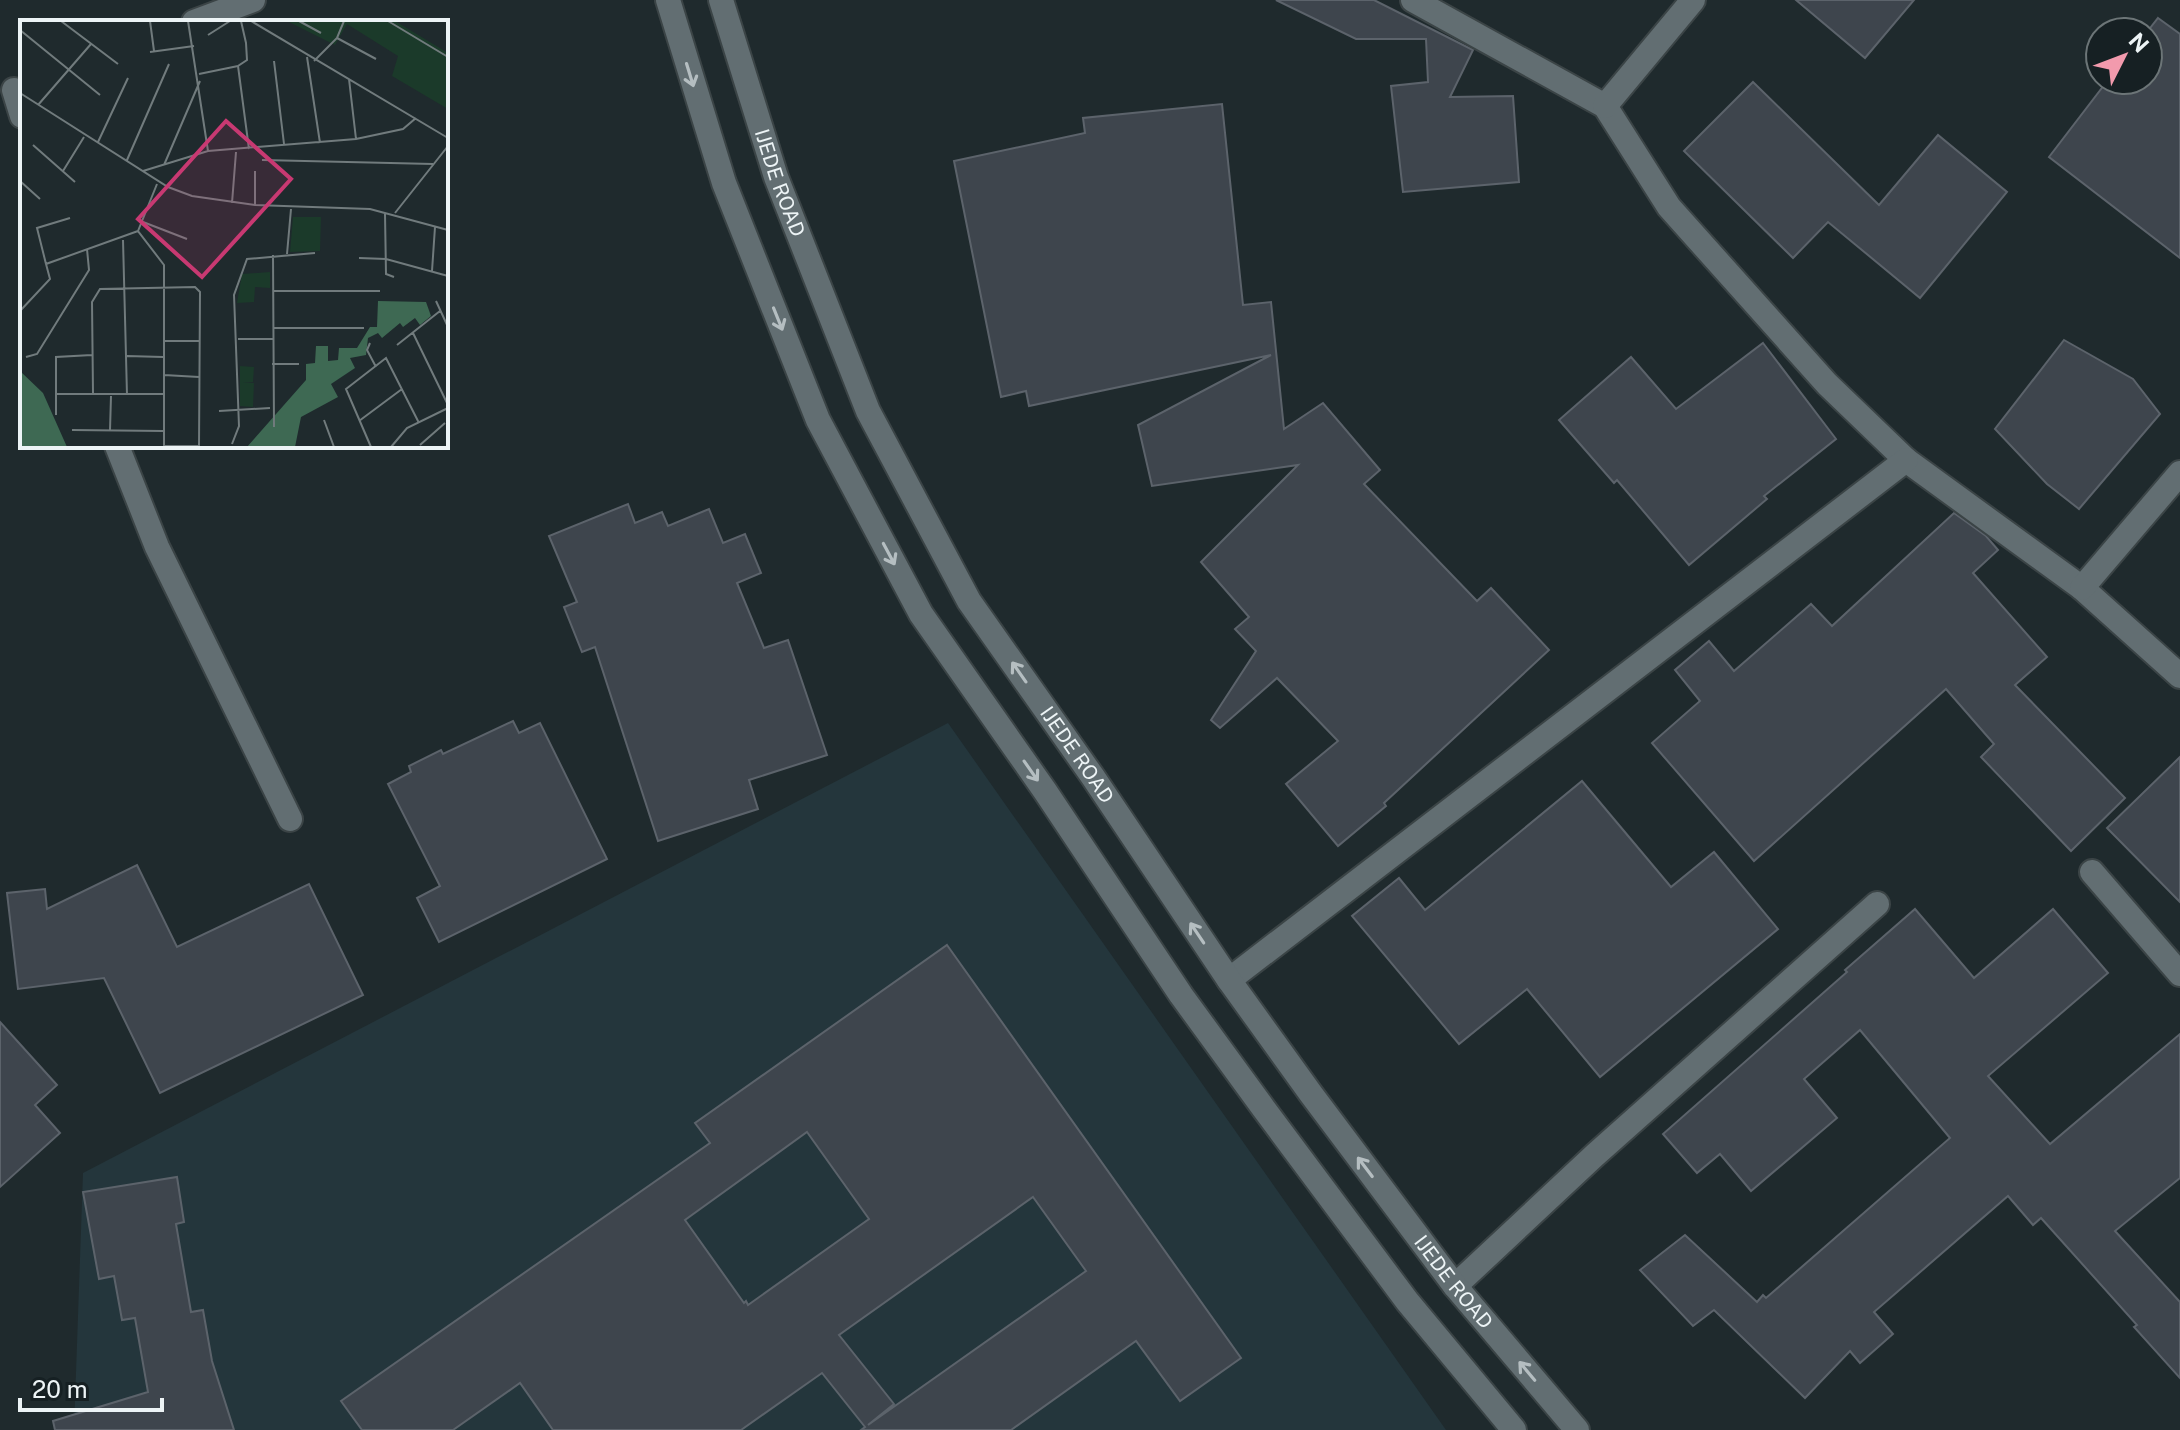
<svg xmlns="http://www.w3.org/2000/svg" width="2180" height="1430" font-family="'Public Sans',sans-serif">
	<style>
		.built { fill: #24363c }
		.building { fill: #3e454d; stroke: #5c636b; stroke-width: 2; fill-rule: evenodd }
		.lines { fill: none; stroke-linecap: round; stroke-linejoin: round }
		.street-casing { stroke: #3b4446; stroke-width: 28 }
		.secondary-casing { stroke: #3b4446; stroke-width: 28 }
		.street { stroke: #626e72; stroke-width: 24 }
		.secondary { stroke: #626e72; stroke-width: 24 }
		.oneway { stroke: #b5bec1 }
		.labels { text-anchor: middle; stroke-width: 6; stroke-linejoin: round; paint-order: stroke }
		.street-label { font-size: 20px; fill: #edf4f6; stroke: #162023 }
		.inset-road { fill: none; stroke: #717b7d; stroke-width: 2 }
		.view { fill: #c83972; fill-opacity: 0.15; stroke: #c83972; stroke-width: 4 }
		.inset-edge { fill: none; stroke: #edf4f6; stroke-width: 4 }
	</style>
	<rect width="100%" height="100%" fill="#1f2a2d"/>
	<polygon class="built" points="948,723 1446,1430 74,1430 83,1173"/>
	<g class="building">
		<polygon points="1276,0 1374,0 1473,50 1450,97 1513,96 1519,182 1403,192 1391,86 1428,82 1426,39 1356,39"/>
		<polygon points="1796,0 1914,0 1865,58"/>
		<polygon points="2158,18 2180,34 2180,258 2049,157 2108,80 2148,80 2147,32"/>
		<polygon points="1753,82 1879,205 1938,135 2007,192 1920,298 1828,222 1793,258 1684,151"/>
		<polygon points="1222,104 1243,305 1271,302 1284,429 1323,403 1380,470 1364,484 1477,601 1491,588 1549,650 1384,803 1386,806 1338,846 1286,784 1338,741 1277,678 1220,728 1211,720 1256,651 1235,629 1249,617 1201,562 1298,465 1152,486 1138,425 1271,355 1029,406 1026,391 1001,397 954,161 1085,133 1083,118"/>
		<polygon points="2064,340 2133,379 2160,414 2079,509 2047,484 1995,429"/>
		<polygon points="1763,343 1836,439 1764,496 1767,499 1689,565 1617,480 1614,483 1559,420 1631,357 1676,409"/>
		<polygon points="628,504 635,523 662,512 668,526 709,509 723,543 745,534 761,573 737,583 764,648 788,640 827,755 749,780 758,809 658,841 595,647 582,652 564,607 577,602 549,536"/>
		<polygon points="1954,513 1986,536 1998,550 1973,573 2047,657 2015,685 2125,798 2071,851 1981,757 1994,744 1946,689 1754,861 1652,743 1700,701 1675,670 1709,641 1734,671 1811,604 1832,626"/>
		<polygon points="513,721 519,733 540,723 607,859 439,942 417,898 440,886 388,784 411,772 409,766 441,750 443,754"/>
		<polygon points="2180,757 2180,902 2107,828"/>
		<polygon points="1582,781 1671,887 1714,852 1778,929 1600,1077 1527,989 1459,1044 1352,916 1399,878 1425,910"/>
		<polygon points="137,865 177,947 309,884 363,995 160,1093 104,978 18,989 7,893 45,889 47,909"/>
		<polygon points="1915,909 1974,978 2053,909 2108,973 1988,1076 2050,1144 2180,1034 2180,1178 2115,1231 2180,1302 2180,1378 2134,1327 2137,1325 2041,1218 2033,1225 2008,1196 1874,1312 1893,1334 1860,1363 1850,1351 1805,1398 1714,1310 1693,1326 1640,1270 1685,1235 1757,1302 1763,1295 1766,1298 1950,1138 1860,1030 1804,1079 1837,1118 1751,1191 1720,1154 1697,1173 1663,1134 1847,972 1845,970"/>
		<path d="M947 945 1241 1358 1180 1401 1136 1341 1011 1430H861L865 1427 822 1373 741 1430H553L520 1383 453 1430H362L341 1401 710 1143 695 1123ZM807 1132 869 1219 748 1305 746 1301 744 1303 685 1220ZM1033 1197 1086 1271 868 1425 894 1404 839 1335Z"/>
		<polygon points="0,1022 57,1085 35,1105 60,1133 0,1187"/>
		<polygon points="177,1177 184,1222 176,1224 191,1312 203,1310 212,1361 234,1430 55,1430 53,1421 148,1392 135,1318 122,1320 114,1276 99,1279 83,1192"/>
	</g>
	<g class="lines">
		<defs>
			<g id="street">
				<polyline points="1413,0 1605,106 1669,207 1827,384 1906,460 2082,588 2180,676"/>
				<polyline points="194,22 253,0"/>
				<polyline points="14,90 22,116"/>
				<polyline points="1605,106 1693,0"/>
				<polyline points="117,446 157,547 290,819"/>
				<polyline points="2082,588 2180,473"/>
				<polyline points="2092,872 2180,974"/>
				<polyline points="1229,980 1906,460"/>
				<polyline points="1455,1286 1595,1155 1877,904"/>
			</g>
			<g id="secondary">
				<polyline points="668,0 724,183 818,420 921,614 1045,791 1181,995 1264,1109 1407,1301 1514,1430"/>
				<path id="s1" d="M721 0 776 177 868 411 969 601 1093 777 1229 980 1311 1094 1455 1286 1577 1430"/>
			</g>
		</defs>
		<use href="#street" class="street-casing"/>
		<use href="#secondary" class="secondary-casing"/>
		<use href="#street" class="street"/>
		<use href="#secondary" class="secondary"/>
	</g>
	<defs><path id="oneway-shaft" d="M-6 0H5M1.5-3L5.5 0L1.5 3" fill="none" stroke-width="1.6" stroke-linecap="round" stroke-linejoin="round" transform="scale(2)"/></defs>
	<g class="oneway">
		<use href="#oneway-shaft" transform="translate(690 75) rotate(73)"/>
		<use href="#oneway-shaft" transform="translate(778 319) rotate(68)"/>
		<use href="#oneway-shaft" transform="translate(889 554) rotate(62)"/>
		<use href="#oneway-shaft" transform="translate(1019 672) rotate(-125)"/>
		<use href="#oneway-shaft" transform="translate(1031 771) rotate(55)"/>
		<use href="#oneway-shaft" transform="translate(1197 933) rotate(-124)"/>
		<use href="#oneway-shaft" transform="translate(1365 1167) rotate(-127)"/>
		<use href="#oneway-shaft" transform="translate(1527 1371) rotate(-130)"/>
	</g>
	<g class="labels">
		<g class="street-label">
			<text dy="7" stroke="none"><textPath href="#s1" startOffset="192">IJEDE ROAD</textPath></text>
			<text dy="7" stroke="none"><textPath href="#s1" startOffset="840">IJEDE ROAD</textPath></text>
			<text dy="7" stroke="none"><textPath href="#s1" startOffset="1488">IJEDE ROAD</textPath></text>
		</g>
	</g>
	<g transform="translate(20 20)">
		<rect width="428" height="428" fill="#1f2a2d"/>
		<path d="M267 1H375L428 33V89L372 56 378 36 327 4 315 25ZM273 197H301L300 231 270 232ZM250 252V268L235 267 234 282 217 283 222 254ZM220 346 234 347 233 362H223L234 363 233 387 220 386Z" fill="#1b3a2a"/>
		<path d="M358 281 406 282 411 296 400 305 395 298 383 307 380 303 362 318 358 313 348 318 346 335 330 338 335 348 311 364 318 377 281 397 275 427H227L286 360V344L295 343 296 326H308V341L318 340 319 328H337L350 307H357ZM0 351 23 373 47 427H0Z" fill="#3e6953"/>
		<path class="inset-road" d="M41 1 98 44M130 1 134 31M168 1 188 131M211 1H221L226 23 227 40 218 46 229 129M231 1 428 118M279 1 301 13M368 1 428 37M0 10 80 75M188 15 210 1M317 18 356 39M130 32 174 26M287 37 300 123M254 41 264 124M294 41 317 18 324 1M179 54 218 46M329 59 336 119M0 73 148 167 172 176 235 185 350 189 428 210M18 85 71 24M78 122 108 58M13 125 55 162M107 140 149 44M242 140 413 144M144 145 180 61M43 151 64 117M123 151 188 131 336 119 383 109 396 98M235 151V185M0 161 20 179M137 164 118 211 144 245V427M212 183 216 132M375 193 428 126M365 194 366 254 374 257M123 202 167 219M103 220 107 375M267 234 271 189M253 235 254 407M339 238 366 239 428 256M26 244 17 208 50 198M412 251 415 207M253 271H360M416 281 428 307M0 291 30 259 26 244 118 211M254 308H344M393 313 428 385M218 319H253M144 321H179M350 323 347 330 356 347M377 325 420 291M107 336 143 337M6 337 17 334 69 250 67 229M252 344H279M144 355 179 357M73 373 72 282 80 269 175 267 180 272 179 427M36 374H143M199 391 250 388M36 395V337L72 335M304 400 314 427M339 401 382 369M52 410 143 411M90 410 91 376M212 424 219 406 214 275 227 239 295 233M400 425 425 403M144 426H179M351 427 326 369 366 338 399 403M371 427 387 408 428 388"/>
		<path class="view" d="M206 101 271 159 182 257 118 199Z"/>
		<rect width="428" height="428" class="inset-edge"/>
	</g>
	<g transform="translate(2124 56) rotate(48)"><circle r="38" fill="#162023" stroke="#6c7577" stroke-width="2"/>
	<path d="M0-6L14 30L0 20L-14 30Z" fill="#f29aad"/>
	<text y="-12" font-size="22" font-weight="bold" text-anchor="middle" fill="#edf4f6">N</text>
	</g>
	<path d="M20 1398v12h142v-12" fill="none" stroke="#edf4f6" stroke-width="4"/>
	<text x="32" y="1398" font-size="24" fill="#edf4f6" stroke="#162023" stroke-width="6" paint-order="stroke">20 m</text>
</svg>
